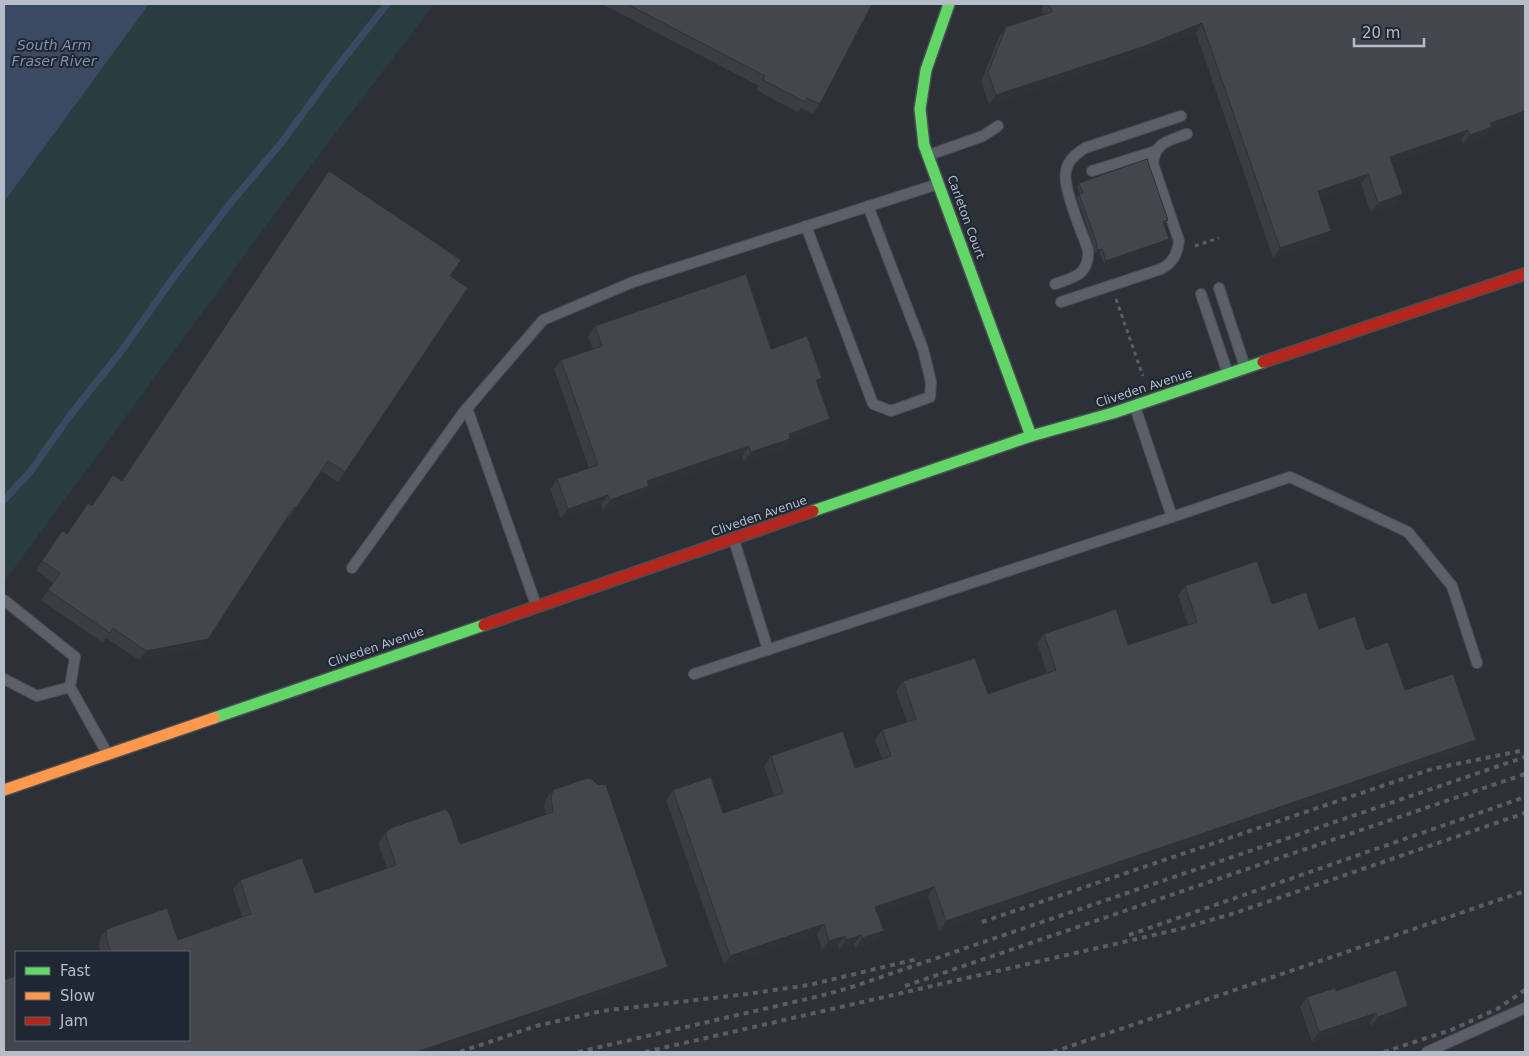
<svg xmlns="http://www.w3.org/2000/svg" width="1529" height="1056" font-family="'DejaVu Sans',sans-serif">
	<style>
		.green { fill: #293c3f }
		.water { fill: #3b4a62 }
		.lines { fill: none; stroke-linecap: round; stroke-linejoin: round }
		.stream { stroke: #3b4a62; stroke-width: 7 }
		.lane-casing { stroke: #4a4d53; stroke-width: 12 }
		.fast-casing { stroke: #4a4d53; stroke-width: 14 }
		.slow-casing { stroke: #4a4d53; stroke-width: 14 }
		.jam-casing { stroke: #4a4d53; stroke-width: 14 }
		.path { stroke: #595f64; stroke-width: 3; stroke-dasharray: 4 4; stroke-linecap: butt }
		.lane { stroke: #5b5f67; stroke-width: 10 }
		.fast { stroke: #63d668; stroke-width: 11 }
		.slow { stroke: #ff974d; stroke-width: 11 }
		.jam { stroke: #b3261e; stroke-width: 11 }
		.rail { stroke: #5a5e64; stroke-width: 4; stroke-dasharray: 5 5; stroke-linecap: butt }
		.wall { fill: #3a3d42 }
		.shaded-wall { fill: #2f3236 }
		.building { fill: #43474d; stroke: #2f3236 }
		.labels { text-anchor: middle; stroke-width: 4; stroke-linejoin: round; paint-order: stroke }
		.street-label { font-size: 12px; fill: #b6bdc9; stroke: #1f2733 }
		.water-label { font-size: 14px; font-style: italic; fill: #7f93af; stroke: #1f2733 }
	</style>
	<rect width="100%" height="100%" fill="#2c3138"/>
	<polygon class="green" points="109,4 434,4 294,188 4,582 4,155"/>
	<polygon class="water" points="4,4 149,4 4,202"/>
	<g class="lines">
		<polyline class="stream" points="4,500 30,472 71,414 123,349 173,278 233,200 282,142 334,71 387,4"/>
		<defs>
			<g id="lane">
				<polyline points="929,155 983,136 998,126"/>
				<polyline points="1092,171 1156,151"/>
				<polyline points="806,226 873,404 891,411 930,397 931,382 923,349 868,206"/>
				<path d="M1055 284C1075 277 1089 275 1088 250 1082 232 1062 187 1066 171 1068 160 1076 154 1085 148L1181 116"/>
				<polyline points="1219,288 1245,367"/>
				<polyline points="1201,294 1228,374"/>
				<path d="M1061 302 1161 269C1174 262 1177 254 1179 241L1153 164C1155 142 1168 141 1187 134"/>
				<polyline points="467,408 536,605"/>
				<polyline points="1172,517 1290,477 1408,532 1452,586 1477,663"/>
				<polyline points="734,540 768,650"/>
				<polyline points="352,568 463,413 543,320 633,282 938,184"/>
				<polyline points="4,600 75,657 70,687 107,753"/>
				<polyline points="694,674 1172,517 1135,407"/>
				<polyline points="4,679 37,696 70,687"/>
				<polyline points="1427,1052 1525,1008"/>
			</g>
			<g id="fast">
				<polyline points="949,4 926,70 920,109 924,145 1031,436"/>
				<polyline points="813,511 1031,436 1113,413 1263,362"/>
				<polyline points="214,718 484,625"/>
			</g>
			<polyline id="slow" points="4,790 214,718"/>
			<g id="jam">
				<polyline points="1263,362 1525,274"/>
				<polyline points="484,625 813,511"/>
			</g>
		</defs>
		<use href="#lane" class="lane-casing"/>
		<use href="#fast" class="fast-casing"/>
		<use href="#slow" class="slow-casing"/>
		<use href="#jam" class="jam-casing"/>
		<g class="path">
			<polyline points="1195,246 1219,238"/>
			<polyline points="1116,299 1143,376"/>
		</g>
		<use href="#lane" class="lane"/>
		<use href="#fast" class="fast"/>
		<use href="#slow" class="slow"/>
		<use href="#jam" class="jam"/>
		<g class="rail">
			<polyline points="982,922 1432,769 1525,750"/>
			<polyline points="1129,935 1525,797"/>
			<polyline points="905,986 1525,774"/>
			<polyline points="460,1052 536,1026 602,1011 747,994 809,985 917,959"/>
			<polyline points="578,1052 820,996 849,988 1525,757"/>
			<polyline points="645,1052 1180,929 1235,913 1525,813"/>
			<polyline points="1053,1052 1525,891"/>
			<polyline points="1384,1052 1451,1030 1497,1009 1525,990"/>
		</g>
	</g>
	<g class="wall">
		<polygon points="602,4 872,4 820,104 813,114 801,108 798,112 756,90 759,86"/>
		<polygon points="1045,4 1525,4 1525,118 1490,130 1485,137 1463,144 1461,140 1392,163 1396,204 1371,213 1361,184 1320,198 1331,231 1324,240 1273,258 1196,33 1138,55 989,105 981,82 999,37 1006,27 1043,15 1041,10"/>
		<polygon points="1079,183 1168,220 1166,223 1163,224 1169,239 1166,242 1104,264 1099,252 1095,254 1094,248 1077,197 1080,194 1077,187"/>
		<polygon points="450,276 468,288 338,482 321,471 289,518 288,517 201,648 139,660 106,638 103,643 41,600 53,583 36,570 62,531 67,534 121,481"/>
		<polygon points="595,326 771,349 822,378 817,384 830,419 823,429 789,441 784,449 744,462 742,456 648,489 642,496 603,510 601,504 561,518 550,489 557,479 589,468 554,369 561,360 593,349 588,336"/>
		<polygon points="1185,586 1272,604 1319,629 1366,650 1405,690 1469,749 939,931 928,896 878,913 884,931 877,941 856,948 854,944 839,950 838,945 822,950 817,934 724,965 666,800 673,790 723,813 774,796 764,766 771,756 855,768 882,759 875,740 882,730 907,722 896,691 903,681 988,694 1047,673 1037,643 1044,634 1128,645 1188,625 1178,595"/>
		<polygon points="553,790 668,967 661,976 438,1052 4,1052 16,1040 189,952 101,952 99,947 100,938 107,929 178,940 242,917 233,889 240,880 315,893 387,868 378,843 385,833 460,844 546,815 544,806 546,799"/>
		<polygon points="1336,991 1402,1016 1371,1026 1370,1022 1312,1042 1300,1007 1307,997"/>
	</g>
	<g class="shaded-wall">
		<polygon points="1202,23 1196,33 1138,55 989,105 996,95"/>
		<polygon points="1525,111 1525,118 1490,130 1485,137 1463,144 1470,135 1490,123"/>
		<polygon points="1468,130 1461,140 1383,166 1390,157"/>
		<polygon points="1368,174 1361,184 1311,201 1318,191"/>
		<polygon points="1403,194 1396,204 1371,213 1378,203"/>
		<polygon points="1331,231 1324,240 1273,258 1280,248"/>
		<polygon points="1169,239 1166,242 1104,264 1106,261"/>
		<polygon points="1102,249 1099,252 1095,254 1097,250"/>
		<polygon points="822,378 815,387 816,380"/>
		<polygon points="830,419 823,429 789,441 784,449 744,462 751,452 789,434"/>
		<polygon points="749,446 742,456 648,489 642,496 603,510 610,500 647,481"/>
		<polygon points="608,495 601,504 561,518 568,509"/>
		<polygon points="208,639 201,648 139,660 146,651"/>
		<polygon points="1476,740 1469,749 939,931 946,921"/>
		<polygon points="934,887 928,896 869,916 875,907"/>
		<polygon points="824,924 817,934 724,965 730,956"/>
		<polygon points="884,931 877,941 856,948 862,938"/>
		<polygon points="861,935 854,944 839,950 846,940"/>
		<polygon points="845,936 838,945 822,950 829,941"/>
		<polygon points="668,967 661,976 438,1052 416,1052"/>
		<polygon points="1408,1006 1402,1016 1371,1026 1378,1017"/>
		<polygon points="1376,1013 1370,1022 1312,1042 1319,1032"/>
	</g>
	<g class="building">
		<polygon points="627,4 872,4 820,104 807,98 805,102 763,80 765,76"/>
		<polygon points="1049,4 1525,4 1525,111 1490,123 1492,127 1470,135 1468,130 1390,157 1403,194 1378,203 1368,174 1318,191 1331,231 1280,248 1202,23 1145,46 996,95 988,73 1006,27 1052,12"/>
		<polygon points="1147,159 1168,220 1163,222 1169,239 1106,261 1102,249 1097,250 1097,244 1079,194 1083,193 1079,183"/>
		<polygon points="329,171 461,260 450,276 468,288 345,472 328,461 296,508 294,507 208,639 146,651 113,628 110,633 48,590 60,573 42,561 62,531 67,534 88,503 92,506 113,475 122,481"/>
		<polygon points="746,274 771,349 807,336 822,378 816,380 830,419 789,434 790,439 751,452 749,446 647,481 649,486 610,500 608,495 568,509 557,479 598,465 561,360 602,346 595,326"/>
		<polygon points="1257,561 1272,604 1306,592 1319,629 1355,616 1366,650 1388,642 1405,690 1453,674 1476,740 946,921 934,887 875,907 884,931 862,938 861,935 846,940 845,936 829,941 824,924 730,956 673,790 711,777 723,813 783,793 771,756 843,731 855,768 891,756 882,730 916,719 903,681 975,658 988,694 1056,670 1044,634 1116,609 1128,645 1197,622 1185,586"/>
		<polygon points="587,778 592,779 597,784 606,785 668,967 416,1052 4,1052 4,980 16,976 16,1040 189,1040 189,952 111,952 106,937 107,929 167,908 178,940 251,914 240,880 302,858 315,893 396,865 385,833 391,828 446,809 451,817 460,844 553,812 551,796 553,790"/>
		<polygon points="1396,970 1408,1006 1378,1017 1376,1013 1319,1032 1307,997 1335,988 1336,991"/>
	</g>
	<g class="labels">
		<g class="street-label">
			<text transform="translate(966 217) rotate(70)" y="4">Carleton Court</text>
			<text transform="translate(1144 388) rotate(-18)" y="4">Cliveden Avenue</text>
			<text transform="translate(759 516) rotate(-19)" y="4">Cliveden Avenue</text>
			<text transform="translate(376 647) rotate(-19)" y="4">Cliveden Avenue</text>
		</g>
		<g class="water-label">
			<text x="54" y="50">South Arm<tspan x="54" dy="16">Fraser River</tspan></text>
		</g>
	</g>
	<rect width="1529" height="1056" fill="none" stroke="#b6bdc9" stroke-width="10"/>
	<rect x="15" y="951" width="175" height="90" fill="#1f2733" stroke="#5b636f"/>
	<rect x="25" y="967" width="25" height="8" fill="#63d668" stroke="#5b636f"/>
	<text x="60" y="976" font-size="15" fill="#b6bdc9">Fast</text>
	<rect x="25" y="992" width="25" height="8" fill="#ff974d" stroke="#5b636f"/>
	<text x="60" y="1001" font-size="15" fill="#b6bdc9">Slow</text>
	<rect x="25" y="1017" width="25" height="8" fill="#b3261e" stroke="#5b636f"/>
	<text x="60" y="1026" font-size="15" fill="#b6bdc9">Jam</text>
	<path d="M1354 38v8h70v-8" fill="none" stroke="#b6bdc9" stroke-width="2.5"/>
	<text x="1362" y="38" font-size="15" fill="#b6bdc9" stroke="#1f2733" stroke-width="4" paint-order="stroke">20 m</text>
</svg>
